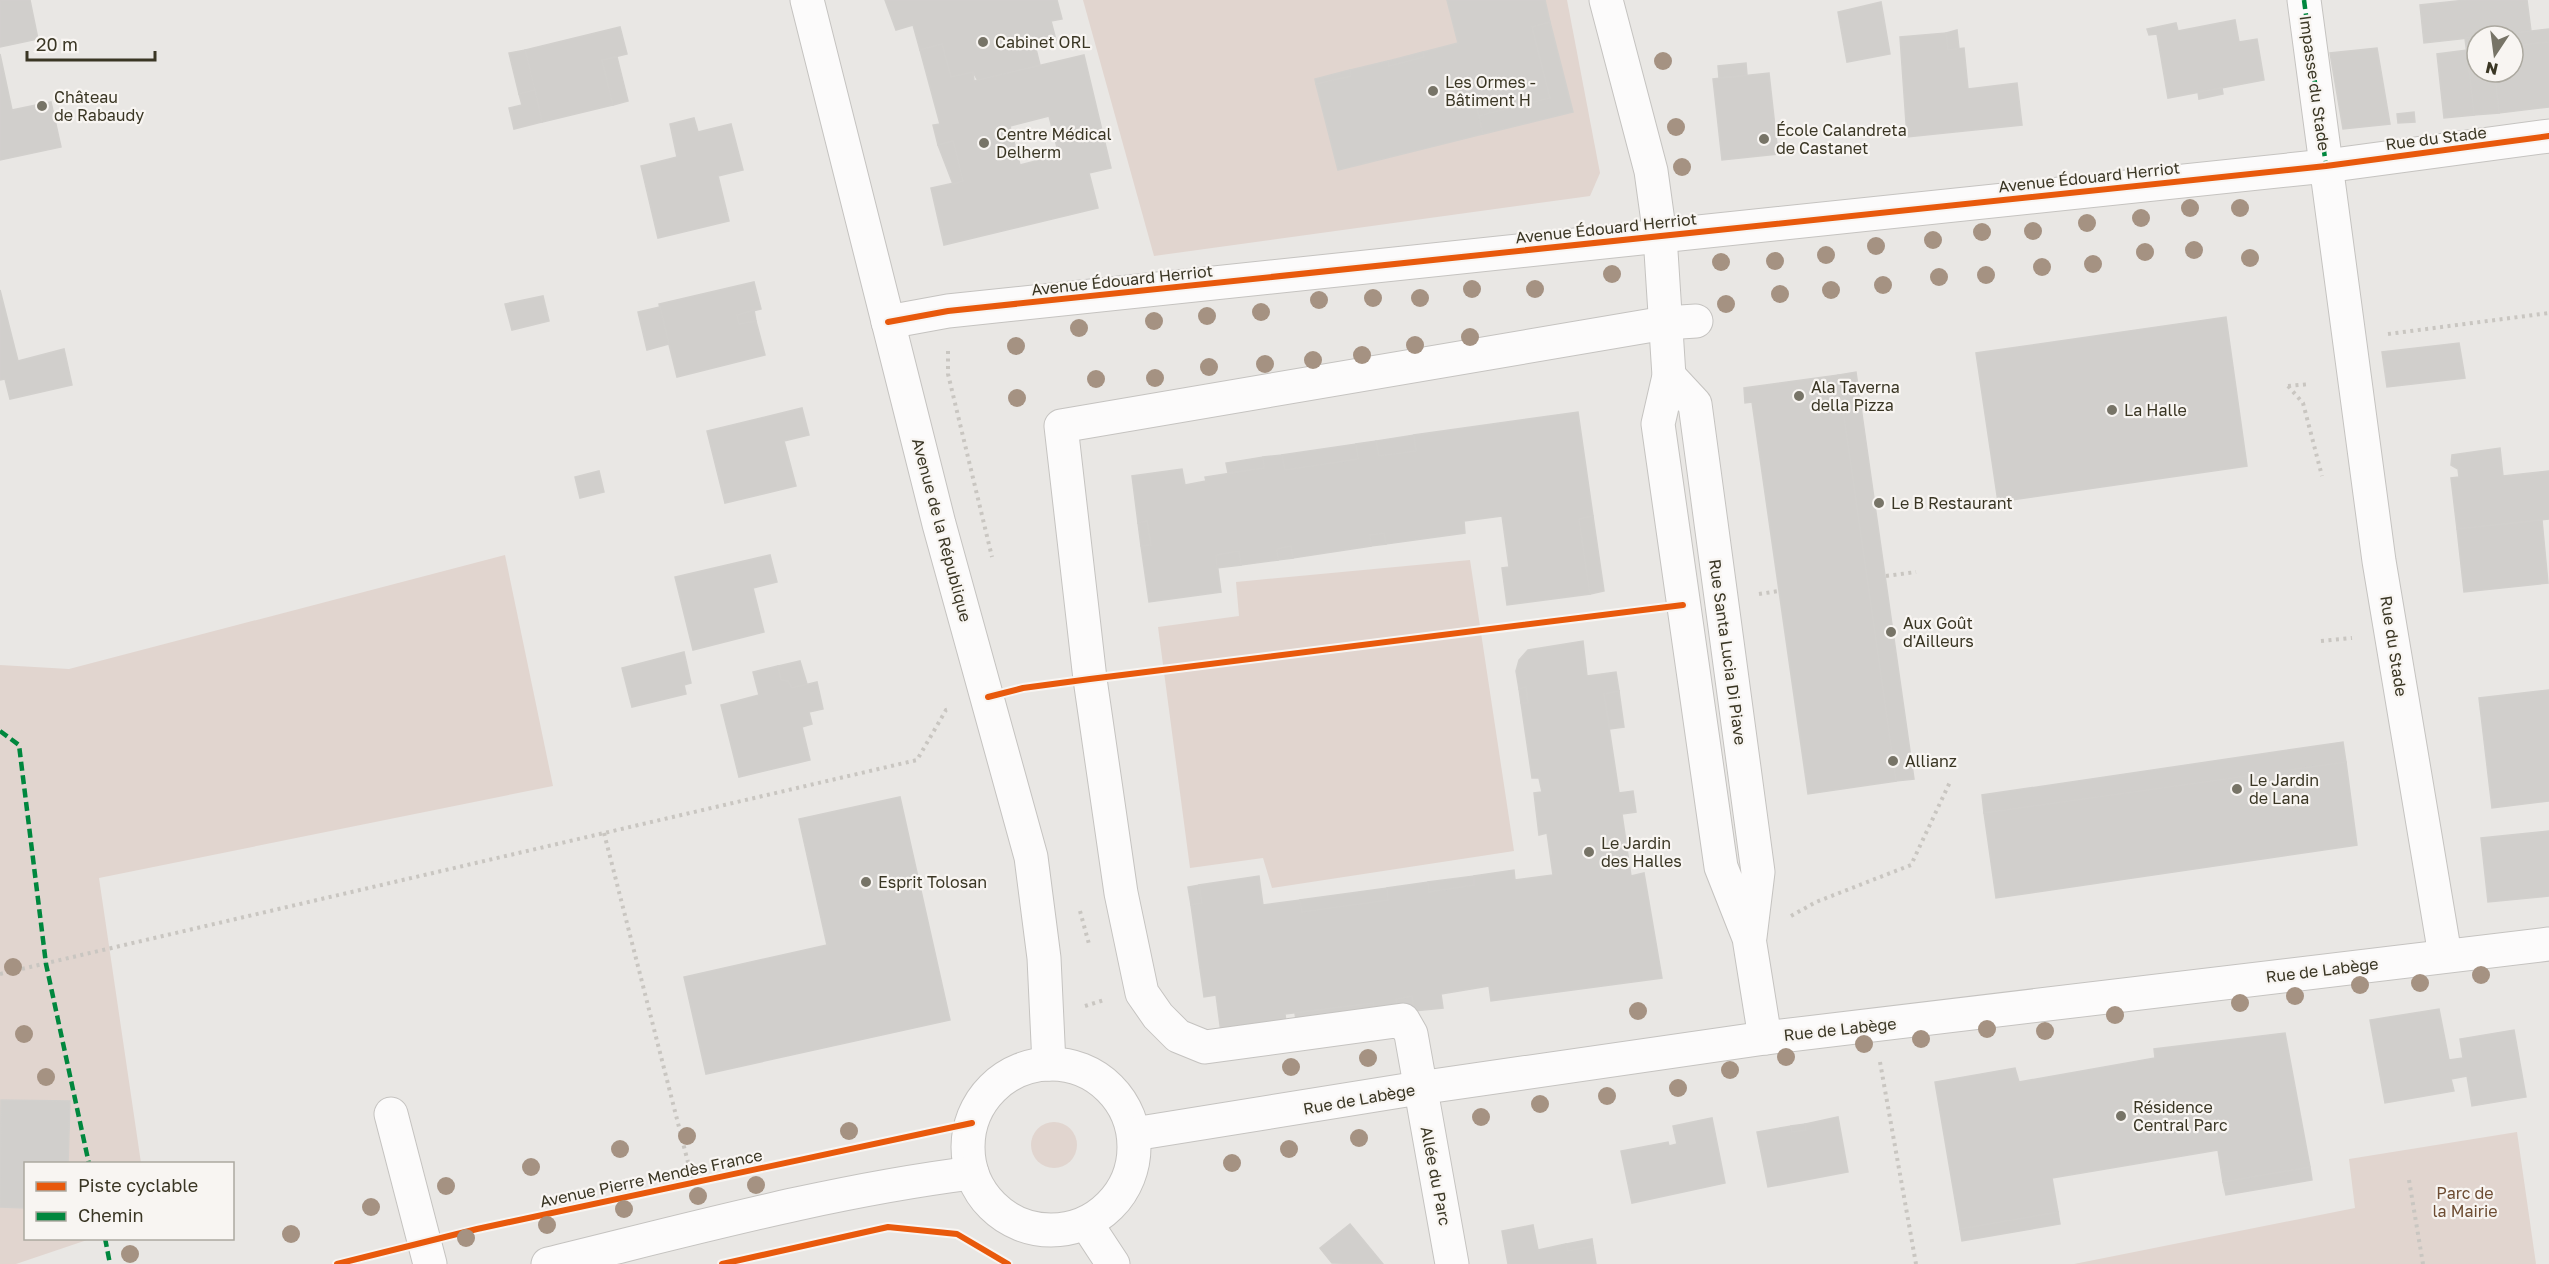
<svg xmlns="http://www.w3.org/2000/svg" width="2549" height="1264" font-family="'Golos Text',sans-serif">
	<style>
		.green { fill: #e1d5cf }
		.building { fill: #d1cfcc; stroke: #d2d0cd; stroke-width: 1.5; fill-rule: evenodd }
		.lines { fill: none; stroke-linecap: round; stroke-linejoin: round }
		.minor-casing { stroke: #c5c3c0; stroke-width: 35 }
		.path { stroke: #c9c6c1; stroke-width: 4; stroke-dasharray: 3 4.5; stroke-linecap: butt }
		.minor { stroke: #fcfbfb; stroke-width: 33 }
		.quiet { stroke: #00873e; stroke-width: 4.5; stroke-dasharray: 9 4.5; stroke-linecap: butt }
		.cycleway-casing { stroke: #f8f5f2; stroke-width: 10 }
		.cycleway { stroke: #e8590c; stroke-width: 6 }
		.tree { fill: #a59282 }
		.poi-dot { fill: #777467; stroke: #f8f5f2; stroke-width: 2 }
		.labels { text-anchor: middle; stroke-width: 4.5; stroke-linejoin: round; paint-order: stroke }
		.poi-label { font-size: 16px; fill: #3a3624; stroke: #f8f5f2; text-anchor: start }
		.street-label { font-size: 16px; fill: #3a3624; stroke: #f8f5f2 }
		.park-label { font-size: 16px; fill: #6d4c32; stroke: #f8f5f2 }
	</style>
	<rect width="100%" height="100%" fill="#e9e7e4"/>
	<g class="green">
		<polygon points="1083,0 1567,0 1600,173 1590,196 1154,256"/>
		<polygon points="505,555 553,786 99,878 141,1163 26,1164 26,1238 90,1239 16,1264 0,1264 0,665 69,669"/>
		<polygon points="1470,560 1514,851 1272,888 1263,858 1190,868 1158,627 1239,616 1236,582"/>
		<circle cx="1054" cy="1145" r="23"/>
		<polygon points="2517,1132 2536,1264 2074,1264 2355,1208 2349,1159"/>
	</g>
	<g class="building">
		<polygon points="0,0 30,0 38,39 0,47"/>
		<polygon points="885,0 1057,0 1062,19 1051,21 1056,40 1035,45 1040,65 978,81 973,72 951,77 942,44 920,50 913,25 896,30"/>
		<polygon points="1447,0 1545,0 1550,22 1532,27 1550,98 1490,113 1487,102 1476,105 1483,134 1338,170 1316,84 1351,76 1350,70 1388,61 1389,66 1424,57 1423,52 1458,43"/>
		<polygon points="2466,0 2527,0 2531,31 2424,43 2420,5"/>
		<polygon points="1881,2 1890,54 1847,62 1838,12"/>
		<polygon points="2235,20 2239,42 2257,39 2264,80 2168,98 2157,34 2149,35 2147,29 2176,23 2178,31"/>
		<polygon points="1550,22 1573,112 1483,134 1479,116 1550,98 1532,27"/>
		<polygon points="620,27 627,54 602,60 613,105 542,122 525,50"/>
		<polygon points="2549,29 2549,42 2513,46 2513,36 2491,36"/>
		<polygon points="1957,30 1959,49 1948,50 1946,33"/>
		<polygon points="1946,33 1948,50 1964,48 1968,89 2017,83 2022,125 1907,137 1900,37"/>
		<polygon points="2477,37 2477,72 2495,72 2499,113 2474,115 2465,38"/>
		<polygon points="2549,42 2549,107 2499,113 2495,72 2513,72 2513,46"/>
		<path d="M942 44 951 77 973 72 974 81 1084 55 1111 168 1089 173 1098 208 944 245 931 188 963 181 953 141 938 145 933 125 940 124 920 50ZM1049 116 1059 155 1020 165 1010 126Z"/>
		<polygon points="2377,48 2390,124 2343,129 2330,53"/>
		<polygon points="525,50 535,90 519,94 509,53"/>
		<polygon points="2467,50 2474,115 2444,118 2437,54"/>
		<polygon points="1423,52 1424,57 1389,66 1388,61"/>
		<polygon points="0,54 12,110 51,102 61,147 0,160"/>
		<polygon points="617,57 628,101 613,105 602,60"/>
		<polygon points="1746,63 1747,75 1719,78 1718,66"/>
		<polygon points="1350,70 1351,76 1316,84 1315,79"/>
		<polygon points="1769,73 1778,154 1722,160 1713,79"/>
		<polygon points="2222,88 2223,94 2199,99 2198,92"/>
		<polygon points="535,90 542,122 514,129 509,108 522,105 519,94"/>
		<polygon points="1487,102 1490,113 1479,116 1476,105"/>
		<polygon points="2414,112 2415,122 2398,123 2397,114"/>
		<polygon points="694,118 698,132 731,124 743,170 718,176 729,221 658,238 641,166 677,157 670,124"/>
		<polygon points="953,141 963,181 953,184 938,145"/>
		<polygon points="754,282 761,309 737,315 739,324 756,321 765,355 677,377 659,304"/>
		<polygon points="0,290 18,361 64,349 72,385 10,399 5,379 0,380"/>
		<polygon points="543,296 549,321 512,330 505,304"/>
		<polygon points="660,307 669,344 647,350 638,312"/>
		<polygon points="754,310 756,321 739,324 737,315"/>
		<polygon points="2226,317 2247,466 1998,502 1976,353"/>
		<polygon points="2459,343 2465,378 2387,387 2382,352"/>
		<polygon points="1856,372 1914,779 1896,781 1838,375"/>
		<polygon points="1838,375 1896,781 1808,794 1752,402 1745,403 1744,388"/>
		<polygon points="802,408 809,435 784,441 796,486 725,503 707,431"/>
		<polygon points="1578,412 1593,516 1579,519 1590,594 1507,605 1502,568 1509,567 1502,516 1464,521 1465,533 1386,544 1384,533 1370,535 1371,546 1293,558 1291,546 1277,549 1278,560 1241,565 1239,551 1216,555 1221,592 1149,602 1141,546 1151,545 1147,521 1138,523 1132,476 1182,469 1185,485 1206,481 1205,477 1264,468 1263,457 1282,455 1285,470 1358,459 1356,444 1376,441 1379,456 1416,451 1414,435"/>
		<polygon points="1414,435 1416,451 1379,456 1376,441"/>
		<polygon points="1356,444 1358,459 1285,470 1282,455"/>
		<polygon points="2500,448 2503,476 2549,471 2549,519 2457,529 2451,478 2459,477 2458,469 2451,465 2452,455"/>
		<polygon points="1263,457 1264,468 1228,473 1226,463"/>
		<polygon points="599,471 604,492 580,498 575,477"/>
		<polygon points="1593,516 1604,591 1590,594 1579,519"/>
		<polygon points="2542,520 2548,583 2464,592 2457,529"/>
		<polygon points="1147,521 1151,545 1141,546 1138,523"/>
		<polygon points="1384,533 1386,544 1371,546 1370,535"/>
		<polygon points="1291,546 1293,558 1278,560 1277,549"/>
		<polygon points="1239,551 1241,565 1217,568 1216,555"/>
		<polygon points="770,555 777,582 753,588 764,632 693,650 675,577"/>
		<polygon points="1583,641 1587,676 1616,672 1619,691 1604,694 1619,793 1633,791 1636,812 1622,814 1631,876 1644,873 1662,978 1491,1001 1489,986 1441,994 1443,1008 1414,1011 1412,996 1396,999 1398,1015 1375,1018 1373,1003 1285,1014 1287,1031 1222,1040 1216,995 1204,997 1191,905 1202,903 1199,885 1259,876 1263,905 1300,900 1302,912 1388,900 1387,888 1428,882 1429,892 1474,885 1474,876 1514,870 1515,880 1553,875 1547,833 1539,835 1534,793 1542,792 1539,778 1532,778 1521,703 1528,703 1526,687 1519,689 1516,671 1519,660 1528,650"/>
		<polygon points="684,652 691,683 684,685 686,694 632,707 622,668"/>
		<polygon points="800,661 807,684 792,688 788,681 781,680 778,666"/>
		<polygon points="778,666 781,680 788,681 792,688 817,682 823,709 809,712 812,724 802,727 810,760 739,777 721,705 759,695 753,672"/>
		<polygon points="1526,687 1528,703 1521,703 1519,689"/>
		<polygon points="2549,690 2549,801 2492,808 2479,698"/>
		<polygon points="1619,691 1624,727 1610,729 1604,694"/>
		<polygon points="2343,742 2346,762 1984,813 1982,795"/>
		<polygon points="2346,762 2357,845 1996,898 1984,813"/>
		<polygon points="900,797 950,1020 706,1074 684,977 827,945 799,819"/>
		<polygon points="2549,831 2549,896 2488,902 2481,838"/>
		<polygon points="1474,876 1474,885 1429,892 1428,882"/>
		<polygon points="1199,885 1202,903 1191,905 1188,887"/>
		<polygon points="1387,888 1388,900 1302,912 1300,900"/>
		<polygon points="1412,996 1414,1011 1398,1015 1396,999"/>
		<polygon points="1373,1003 1375,1018 1297,1028 1295,1013"/>
		<polygon points="2439,1009 2449,1060 2463,1058 2460,1039 2514,1030 2526,1097 2472,1106 2467,1076 2451,1079 2454,1091 2385,1103 2370,1020"/>
		<polygon points="2285,1033 2310,1167 2223,1182 2218,1150 2052,1178 2058,1212 1960,1229 1935,1082 2015,1068 2019,1082 2155,1058 2154,1049"/>
		<polygon points="1,1100 70,1101 68,1164 26,1164 26,1208 0,1207"/>
		<polygon points="1838,1117 1848,1172 1768,1187 1757,1132 1791,1126 1792,1132 1806,1130 1805,1124"/>
		<polygon points="1712,1118 1725,1183 1632,1203 1621,1151 1668,1142 1669,1146 1677,1144 1673,1126"/>
		<polygon points="1805,1124 1806,1130 1792,1132 1791,1126"/>
		<polygon points="2310,1167 2312,1180 2226,1195 2223,1182"/>
		<polygon points="2058,1212 2060,1224 1962,1241 1960,1229"/>
		<polygon points="1350,1224 1383,1264 1332,1263 1320,1248"/>
		<polygon points="1533,1225 1538,1250 1566,1244 1568,1251 1593,1246 1596,1264 1508,1264 1502,1231"/>
		<polygon points="1592,1239 1593,1246 1568,1251 1566,1244"/>
	</g>
	<g class="lines">
		<defs>
			<g id="minor">
				<polyline points="807,0 939,524 1031,857 1044,958 1049,1064"/>
				<polyline points="1606,0 1651,171 1660,236 1669,376 1658,424 1721,867 1749,938 1765,1038"/>
				<polyline points="2304,0 2379,561 2445,955"/>
				<polyline points="888,322 948,311 2326,166 2549,136"/>
				<polyline points="1669,376 1695,404 1758,872 1750,937"/>
				<circle cx="1051" cy="1147" r="83"/>
				<polyline points="391,1114 430,1264"/>
				<polyline points="1134,1134 1419,1088 1765,1038 2549,944"/>
				<polyline points="1086,1223 1113,1264"/>
				<path d="M548 1264C688 1230 829 1191 972 1173"/>
				<polyline points="1452,1264 1411,1034 1403,1020 1205,1047 1178,1036 1158,1016 1142,993 1121,893 1090,679 1061,426 1665,323 1696,321"/>
			</g>
		</defs>
		<use href="#minor" class="minor-casing"/>
		<g class="path">
			<polyline points="2388,334 2549,313"/>
			<polyline points="948,351 948,374 992,557"/>
			<polyline points="2288,386 2303,403 2322,476"/>
			<polyline points="2288,386 2310,384"/>
			<polyline points="1886,576 1916,572"/>
			<polyline points="1759,594 1779,591"/>
			<polyline points="2321,641 2352,638"/>
			<polyline points="1128,674 1645,610"/>
			<polyline points="1024,688 1052,684"/>
			<polyline points="604,833 693,1182"/>
			<polyline points="1080,911 1089,944"/>
			<polyline points="1791,916 1816,902 1911,865 1950,782"/>
			<polyline points="0,974 917,760 946,710 950,709"/>
			<polyline points="1085,1006 1104,1000"/>
			<polyline points="1880,1062 1916,1264"/>
			<polyline points="2409,1180 2423,1264"/>
		</g>
		<use href="#minor" class="minor"/>
		<g class="quiet">
			<polyline points="2304,0 2326,166"/>
			<polyline points="0,731 19,745 46,964 89,1164"/>
			<polyline points="105,1238 110,1264"/>
		</g>
		<defs>
			<g id="cycleway">
				<polyline points="888,322 948,311 2326,166 2549,136"/>
				<polyline points="988,697 1023,688 1090,679 1683,605"/>
				<polyline points="337,1264 477,1229 972,1123"/>
				<polyline points="722,1264 888,1227 957,1234 1008,1264"/>
			</g>
		</defs>
		<use href="#cycleway" class="cycleway-casing"/>
		<use href="#cycleway" class="cycleway"/>
	</g>
	<g class="tree">
		<circle cx="1663" cy="61" r="9"/>
		<circle cx="1676" cy="127" r="9"/>
		<circle cx="1682" cy="167" r="9"/>
		<circle cx="2190" cy="208" r="9"/>
		<circle cx="2240" cy="208" r="9"/>
		<circle cx="2141" cy="218" r="9"/>
		<circle cx="2087" cy="223" r="9"/>
		<circle cx="2033" cy="231" r="9"/>
		<circle cx="1982" cy="232" r="9"/>
		<circle cx="1933" cy="240" r="9"/>
		<circle cx="1876" cy="246" r="9"/>
		<circle cx="2194" cy="250" r="9"/>
		<circle cx="2145" cy="252" r="9"/>
		<circle cx="1826" cy="255" r="9"/>
		<circle cx="2250" cy="258" r="9"/>
		<circle cx="1775" cy="261" r="9"/>
		<circle cx="1721" cy="262" r="9"/>
		<circle cx="2093" cy="264" r="9"/>
		<circle cx="2042" cy="267" r="9"/>
		<circle cx="1612" cy="274" r="9"/>
		<circle cx="1986" cy="275" r="9"/>
		<circle cx="1939" cy="277" r="9"/>
		<circle cx="1883" cy="285" r="9"/>
		<circle cx="1472" cy="289" r="9"/>
		<circle cx="1535" cy="289" r="9"/>
		<circle cx="1831" cy="290" r="9"/>
		<circle cx="1780" cy="294" r="9"/>
		<circle cx="1373" cy="298" r="9"/>
		<circle cx="1420" cy="298" r="9"/>
		<circle cx="1319" cy="300" r="9"/>
		<circle cx="1726" cy="304" r="9"/>
		<circle cx="1261" cy="312" r="9"/>
		<circle cx="1207" cy="316" r="9"/>
		<circle cx="1154" cy="321" r="9"/>
		<circle cx="1079" cy="328" r="9"/>
		<circle cx="1470" cy="337" r="9"/>
		<circle cx="1415" cy="345" r="9"/>
		<circle cx="1016" cy="346" r="9"/>
		<circle cx="1362" cy="355" r="9"/>
		<circle cx="1313" cy="360" r="9"/>
		<circle cx="1265" cy="364" r="9"/>
		<circle cx="1209" cy="367" r="9"/>
		<circle cx="1155" cy="378" r="9"/>
		<circle cx="1096" cy="379" r="9"/>
		<circle cx="1017" cy="398" r="9"/>
		<circle cx="13" cy="967" r="9"/>
		<circle cx="2481" cy="975" r="9"/>
		<circle cx="2420" cy="983" r="9"/>
		<circle cx="2360" cy="985" r="9"/>
		<circle cx="2295" cy="996" r="9"/>
		<circle cx="2240" cy="1003" r="9"/>
		<circle cx="1638" cy="1011" r="9"/>
		<circle cx="2115" cy="1015" r="9"/>
		<circle cx="1987" cy="1029" r="9"/>
		<circle cx="2045" cy="1031" r="9"/>
		<circle cx="24" cy="1034" r="9"/>
		<circle cx="1921" cy="1039" r="9"/>
		<circle cx="1864" cy="1044" r="9"/>
		<circle cx="1786" cy="1057" r="9"/>
		<circle cx="1368" cy="1058" r="9"/>
		<circle cx="1291" cy="1067" r="9"/>
		<circle cx="1730" cy="1070" r="9"/>
		<circle cx="46" cy="1077" r="9"/>
		<circle cx="1678" cy="1088" r="9"/>
		<circle cx="1607" cy="1096" r="9"/>
		<circle cx="1540" cy="1104" r="9"/>
		<circle cx="1481" cy="1117" r="9"/>
		<circle cx="849" cy="1131" r="9"/>
		<circle cx="687" cy="1136" r="9"/>
		<circle cx="1359" cy="1138" r="9"/>
		<circle cx="620" cy="1149" r="9"/>
		<circle cx="1289" cy="1149" r="9"/>
		<circle cx="1232" cy="1163" r="9"/>
		<circle cx="531" cy="1167" r="9"/>
		<circle cx="756" cy="1185" r="9"/>
		<circle cx="446" cy="1186" r="9"/>
		<circle cx="698" cy="1196" r="9"/>
		<circle cx="371" cy="1207" r="9"/>
		<circle cx="624" cy="1209" r="9"/>
		<circle cx="547" cy="1225" r="9"/>
		<circle cx="291" cy="1234" r="9"/>
		<circle cx="466" cy="1238" r="9"/>
		<circle cx="130" cy="1254" r="9"/>
	</g>
	<g class="poi-dot">
		<circle cx="983" cy="42" r="6"/>
		<circle cx="1433" cy="91" r="6"/>
		<circle cx="42" cy="106" r="6"/>
		<circle cx="1764" cy="139" r="6"/>
		<circle cx="984" cy="143" r="6"/>
		<circle cx="1799" cy="396" r="6"/>
		<circle cx="2112" cy="410" r="6"/>
		<circle cx="1879" cy="503" r="6"/>
		<circle cx="1891" cy="632" r="6"/>
		<circle cx="1893" cy="761" r="6"/>
		<circle cx="2237" cy="789" r="6"/>
		<circle cx="1589" cy="852" r="6"/>
		<circle cx="866" cy="882" r="6"/>
		<circle cx="2121" cy="1116" r="6"/>
	</g>
	<g class="labels">
		<g class="poi-label">
			<text x="995" y="48">Cabinet ORL</text>
			<text x="1445" y="88">Les Ormes -<tspan x="1445" dy="18">Bâtiment H</tspan></text>
			<text x="54" y="103">Château<tspan x="54" dy="18">de Rabaudy</tspan></text>
			<text x="1776" y="136">École Calandreta<tspan x="1776" dy="18">de Castanet</tspan></text>
			<text x="996" y="140">Centre Médical<tspan x="996" dy="18">Delherm</tspan></text>
			<text x="1811" y="393">Ala Taverna<tspan x="1811" dy="18">della Pizza</tspan></text>
			<text x="2124" y="416">La Halle</text>
			<text x="1891" y="509">Le B Restaurant</text>
			<text x="1903" y="629">Aux Goût<tspan x="1903" dy="18">d'Ailleurs</tspan></text>
			<text x="1905" y="767">Allianz</text>
			<text x="2249" y="786">Le Jardin<tspan x="2249" dy="18">de Lana</tspan></text>
			<text x="1601" y="849">Le Jardin<tspan x="1601" dy="18">des Halles</tspan></text>
			<text x="878" y="888">Esprit Tolosan</text>
			<text x="2133" y="1113">Résidence<tspan x="2133" dy="18">Central Parc</tspan></text>
		</g>
		<g class="street-label">
			<text transform="translate(2315 83) rotate(82)" y="6">Impasse du Stade</text>
			<text transform="translate(2436 138) rotate(-7)" y="6">Rue du Stade</text>
			<text transform="translate(2089 177) rotate(-6)" y="6">Avenue Édouard Herriot</text>
			<text transform="translate(1606 228) rotate(-6)" y="6">Avenue Édouard Herriot</text>
			<text transform="translate(1122 280) rotate(-6)" y="6">Avenue Édouard Herriot</text>
			<text transform="translate(942 530) rotate(75)" y="6">Avenue de la République</text>
			<text transform="translate(2394 646) rotate(81)" y="6">Rue du Stade</text>
			<text transform="translate(1728 652) rotate(82)" y="6">Rue Santa Lucia Di Piave</text>
			<text transform="translate(2322 970) rotate(-7)" y="6">Rue de Labège</text>
			<text transform="translate(1840 1029) rotate(-6)" y="6">Rue de Labège</text>
			<text transform="translate(1359 1099) rotate(-10)" y="6">Rue de Labège</text>
			<text transform="translate(1436 1176) rotate(79)" y="6">Allée du Parc</text>
			<text transform="translate(651 1178) rotate(-12)" y="6">Avenue Pierre Mendès France</text>
		</g>
		<g class="park-label">
			<text x="2465" y="1199">Parc de<tspan x="2465" dy="18">la Mairie</tspan></text>
		</g>
	</g>
	<rect x="24" y="1162" width="210" height="78" fill="#f8f5f2" stroke="#aca9a0" stroke-width="1.5"/>
	<rect x="36" y="1182" width="30" height="9" fill="#e8590c" stroke="#aca9a0" stroke-width="1.5"/>
	<text x="78" y="1192" font-size="18" fill="#3a3624">Piste cyclable</text>
	<rect x="36" y="1212" width="30" height="9" fill="#00873e" stroke="#aca9a0" stroke-width="1.5"/>
	<text x="78" y="1222" font-size="18" fill="#3a3624">Chemin</text>
	<g transform="translate(2495 54) rotate(193)"><circle r="28" fill="#f8f5f2" stroke="#aca9a0" stroke-width="1.5"/>
	<path d="M0-4.5L10 22L0 15L-10 22Z" fill="#777467"/>
	<text y="-9" font-size="16" font-weight="bold" text-anchor="middle" fill="#3a3624">N</text>
	</g>
	<path d="M27 51v9h128v-9" fill="none" stroke="#3a3624" stroke-width="3"/>
	<text x="36" y="51" font-size="18" fill="#3a3624" stroke="#f8f5f2" stroke-width="4.5" paint-order="stroke">20 m</text>
</svg>
